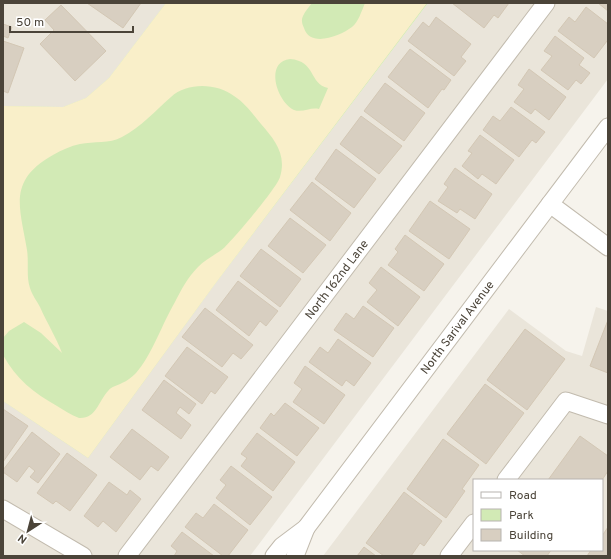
<svg xmlns="http://www.w3.org/2000/svg" width="611" height="559" font-family="Overpass,sans-serif">
	<style>
		.residential { fill: #eae5da; fill-rule: evenodd }
		.green { fill: #d2eab5 }
		.sand { fill: #f9efc9; fill-rule: evenodd }
		.building { fill: #d8cfc1; stroke: #d3c7b4 }
		.lines { fill: none; stroke-linecap: round; stroke-linejoin: round }
		.minor-casing { stroke: #c2bbae; stroke-width: 19 }
		.minor { stroke: #fff; stroke-width: 17 }
		.labels { text-anchor: middle; stroke-width: 3.5; stroke-linejoin: round; paint-order: stroke }
		.street-label { font-size: 12px; fill: #4b4439; stroke: #fff }
	</style>
	<rect width="100%" height="100%" fill="#f6f3ec"/>
	<g class="residential">
		<polygon points="3,3 166,3 109,78 86,98 63,107 3,106"/>
		<polygon points="428,3 608,3 608,79 250,556 3,556 3,401 88,457 215,284"/>
		<path d="M596 307 608 311V556H323L509 309 566 351 582 356ZM474 480H602V550H474Z"/>
	</g>
	<polygon class="green" points="166,3 428,3 215,284 88,458 3,401 3,106 63,107 86,98 109,78"/>
	<path class="sand" d="M166 3H312C309 7 305 11 303 16 301 20 302 24 304 28 310 48 340 36 352 27 358 23 362 10 365 3H427L215 284 88 458 3 401V355C16 379 34 393 57 406 64 410 71 415 79 418 96 419 98 402 108 391 112 386 117 386 122 383 127 381 132 377 136 373 152 355 162 324 175 302 181 290 188 277 198 267 206 259 217 254 225 247 235 237 277 188 280 177 287 154 274 139 261 124 253 114 245 103 234 96 217 83 187 82 171 97 155 111 141 127 122 137 109 144 94 141 80 144 71 146 61 150 53 155 7 181 20 207 27 250 29 263 26 276 30 288 32 295 37 301 40 307 47 323 56 337 62 353L41 333 24 322 9 331 3 338V106L63 107 86 98 109 78ZM290 59C316 61 309 84 328 88L319 109C310 107 303 113 294 110 277 102 264 62 290 59Z"/>
	<g class="building">
		<polygon points="87,3 141,3 123,28"/>
		<polygon points="452,3 509,3 498,18 494,15 484,28"/>
		<polygon points="598,3 608,3 608,11"/>
		<polygon points="61,5 106,51 75,81 40,44 54,30 45,20"/>
		<polygon points="586,7 608,24 608,42 607,41 594,58 558,31 569,17 575,22"/>
		<polygon points="436,17 471,44 461,57 466,61 454,76 408,41 423,22 429,27"/>
		<polygon points="3,24 12,27 8,38 3,36"/>
		<polygon points="555,36 584,58 579,65 590,73 581,84 576,80 568,90 541,70 552,56 544,51"/>
		<polygon points="3,41 24,48 8,93 3,91"/>
		<polygon points="410,49 451,80 444,90 442,89 428,108 388,77"/>
		<polygon points="529,69 566,97 549,120 535,109 531,114 514,102 524,89 518,85"/>
		<polygon points="385,83 425,113 404,141 364,111"/>
		<polygon points="511,107 545,132 536,143 532,140 519,157 483,130 493,116 500,121"/>
		<polygon points="361,116 402,146 379,174 340,144"/>
		<polygon points="480,135 514,160 496,184 482,174 478,179 462,166 472,153 468,151"/>
		<polygon points="336,149 376,179 354,208 315,179"/>
		<polygon points="455,168 492,194 475,219 460,209 457,213 438,201 448,187 444,184"/>
		<polygon points="312,182 351,213 330,241 290,210"/>
		<polygon points="430,201 470,229 449,259 409,231"/>
		<polygon points="290,218 326,245 303,273 268,246"/>
		<polygon points="405,235 444,264 424,291 388,265 398,252 395,249"/>
		<polygon points="261,249 301,279 280,307 240,276"/>
		<polygon points="381,267 420,297 398,326 367,302 377,290 369,283"/>
		<polygon points="238,281 278,311 266,326 260,321 249,336 216,310"/>
		<polygon points="363,306 394,328 373,357 334,330 346,313 354,319"/>
		<polygon points="205,308 253,345 241,359 233,353 222,367 182,337"/>
		<polygon points="608,320 608,373 590,366"/>
		<polygon points="525,329 565,359 527,410 487,380"/>
		<polygon points="338,339 371,363 354,386 346,380 342,386 309,362 320,347 328,353"/>
		<polygon points="187,347 228,377 215,394 211,391 202,404 165,376"/>
		<polygon points="305,366 345,395 324,424 293,402 302,389 294,383"/>
		<polygon points="164,380 196,404 189,414 180,407 176,413 191,425 181,439 142,410"/>
		<polygon points="485,384 524,413 486,464 447,434"/>
		<polygon points="285,403 319,428 297,456 260,428 271,413 274,416"/>
		<polygon points="3,409 28,426 3,462"/>
		<polygon points="132,429 169,457 158,471 151,466 140,480 110,457"/>
		<polygon points="32,432 60,454 38,483 30,477 35,471 29,466 17,482 3,472 3,470"/>
		<polygon points="257,433 295,462 273,491 241,466 247,458 241,454"/>
		<polygon points="580,436 608,456 608,471 602,480 548,480"/>
		<polygon points="443,439 479,465 462,489 465,491 446,518 407,489"/>
		<polygon points="67,453 97,475 70,511 56,501 53,504 37,493"/>
		<polygon points="231,466 272,497 250,525 216,498 226,485 220,480"/>
		<polygon points="109,482 127,495 130,490 141,499 116,532 103,521 98,527 84,516"/>
		<polygon points="404,492 442,521 424,546 420,543 411,556 384,556 366,543"/>
		<polygon points="214,504 248,530 228,556 223,556 185,527 196,513 203,518"/>
		<polygon points="608,527 608,556 587,556 591,550 602,550 602,536"/>
		<polygon points="182,532 214,556 174,556 177,551 171,546"/>
		<polygon points="364,547 376,556 357,556"/>
		<polygon points="517,550 551,550 547,556 525,556"/>
	</g>
	<g class="lines">
		<defs>
			<g id="minor">
				<polyline points="550,204 608,247"/>
				<polyline points="506,480 566,401 608,415"/>
				<polyline points="3,509 83,556"/>
				<path id="s1" d="M127 556 546 3"/>
				<path id="s2" d="M274 556 282 546 306 528 608 127"/>
				<polyline points="295,556 306,528"/>
				<polyline points="449,556 474,523"/>
			</g>
		</defs>
		<use href="#minor" class="minor-casing"/>
		<use href="#minor" class="minor"/>
	</g>
	<g class="labels">
		<g class="street-label">
			<text dy="4" stroke="none"><textPath href="#s1" startOffset="347">North 162nd Lane</textPath></text>
			<text dy="4" stroke="none"><textPath href="#s2" startOffset="294">North Sarival Avenue</textPath></text>
		</g>
	</g>
	<rect width="611" height="559" fill="none" stroke="#4b4439" stroke-width="8"/>
	<rect x="473" y="479" width="130" height="72" fill="#ffffff" stroke="#b7b4b0"/>
	<rect x="481" y="492" width="20" height="6" fill="#ffffff" stroke="#b7b4b0"/>
	<text x="509" y="499" font-size="12" fill="#4b4439">Road</text>
	<rect x="481" y="509" width="20" height="12" fill="#d2eab5" stroke="#b7b4b0"/>
	<text x="509" y="519" font-size="12" fill="#4b4439">Park</text>
	<rect x="481" y="529" width="20" height="12" fill="#d8cfc1" stroke="#b7b4b0"/>
	<text x="509" y="539" font-size="12" fill="#4b4439">Building</text>
	<g transform="translate(28 531) rotate(216)" stroke="#ffffff" stroke-width="3" paint-order="stroke">
	<path d="M0-3L7 15L0 10L-7 15Z" fill="#4b4439"/>
	<text y="-6" font-size="11" font-weight="bold" text-anchor="middle" fill="#4b4439">N</text>
	</g>
	<path d="M10 26v6h123v-6" fill="none" stroke="#4b4439" stroke-width="2"/>
	<text x="16" y="26" font-size="12" fill="#4b4439" stroke="#ffffff" stroke-width="3" paint-order="stroke">50 m</text>
</svg>
